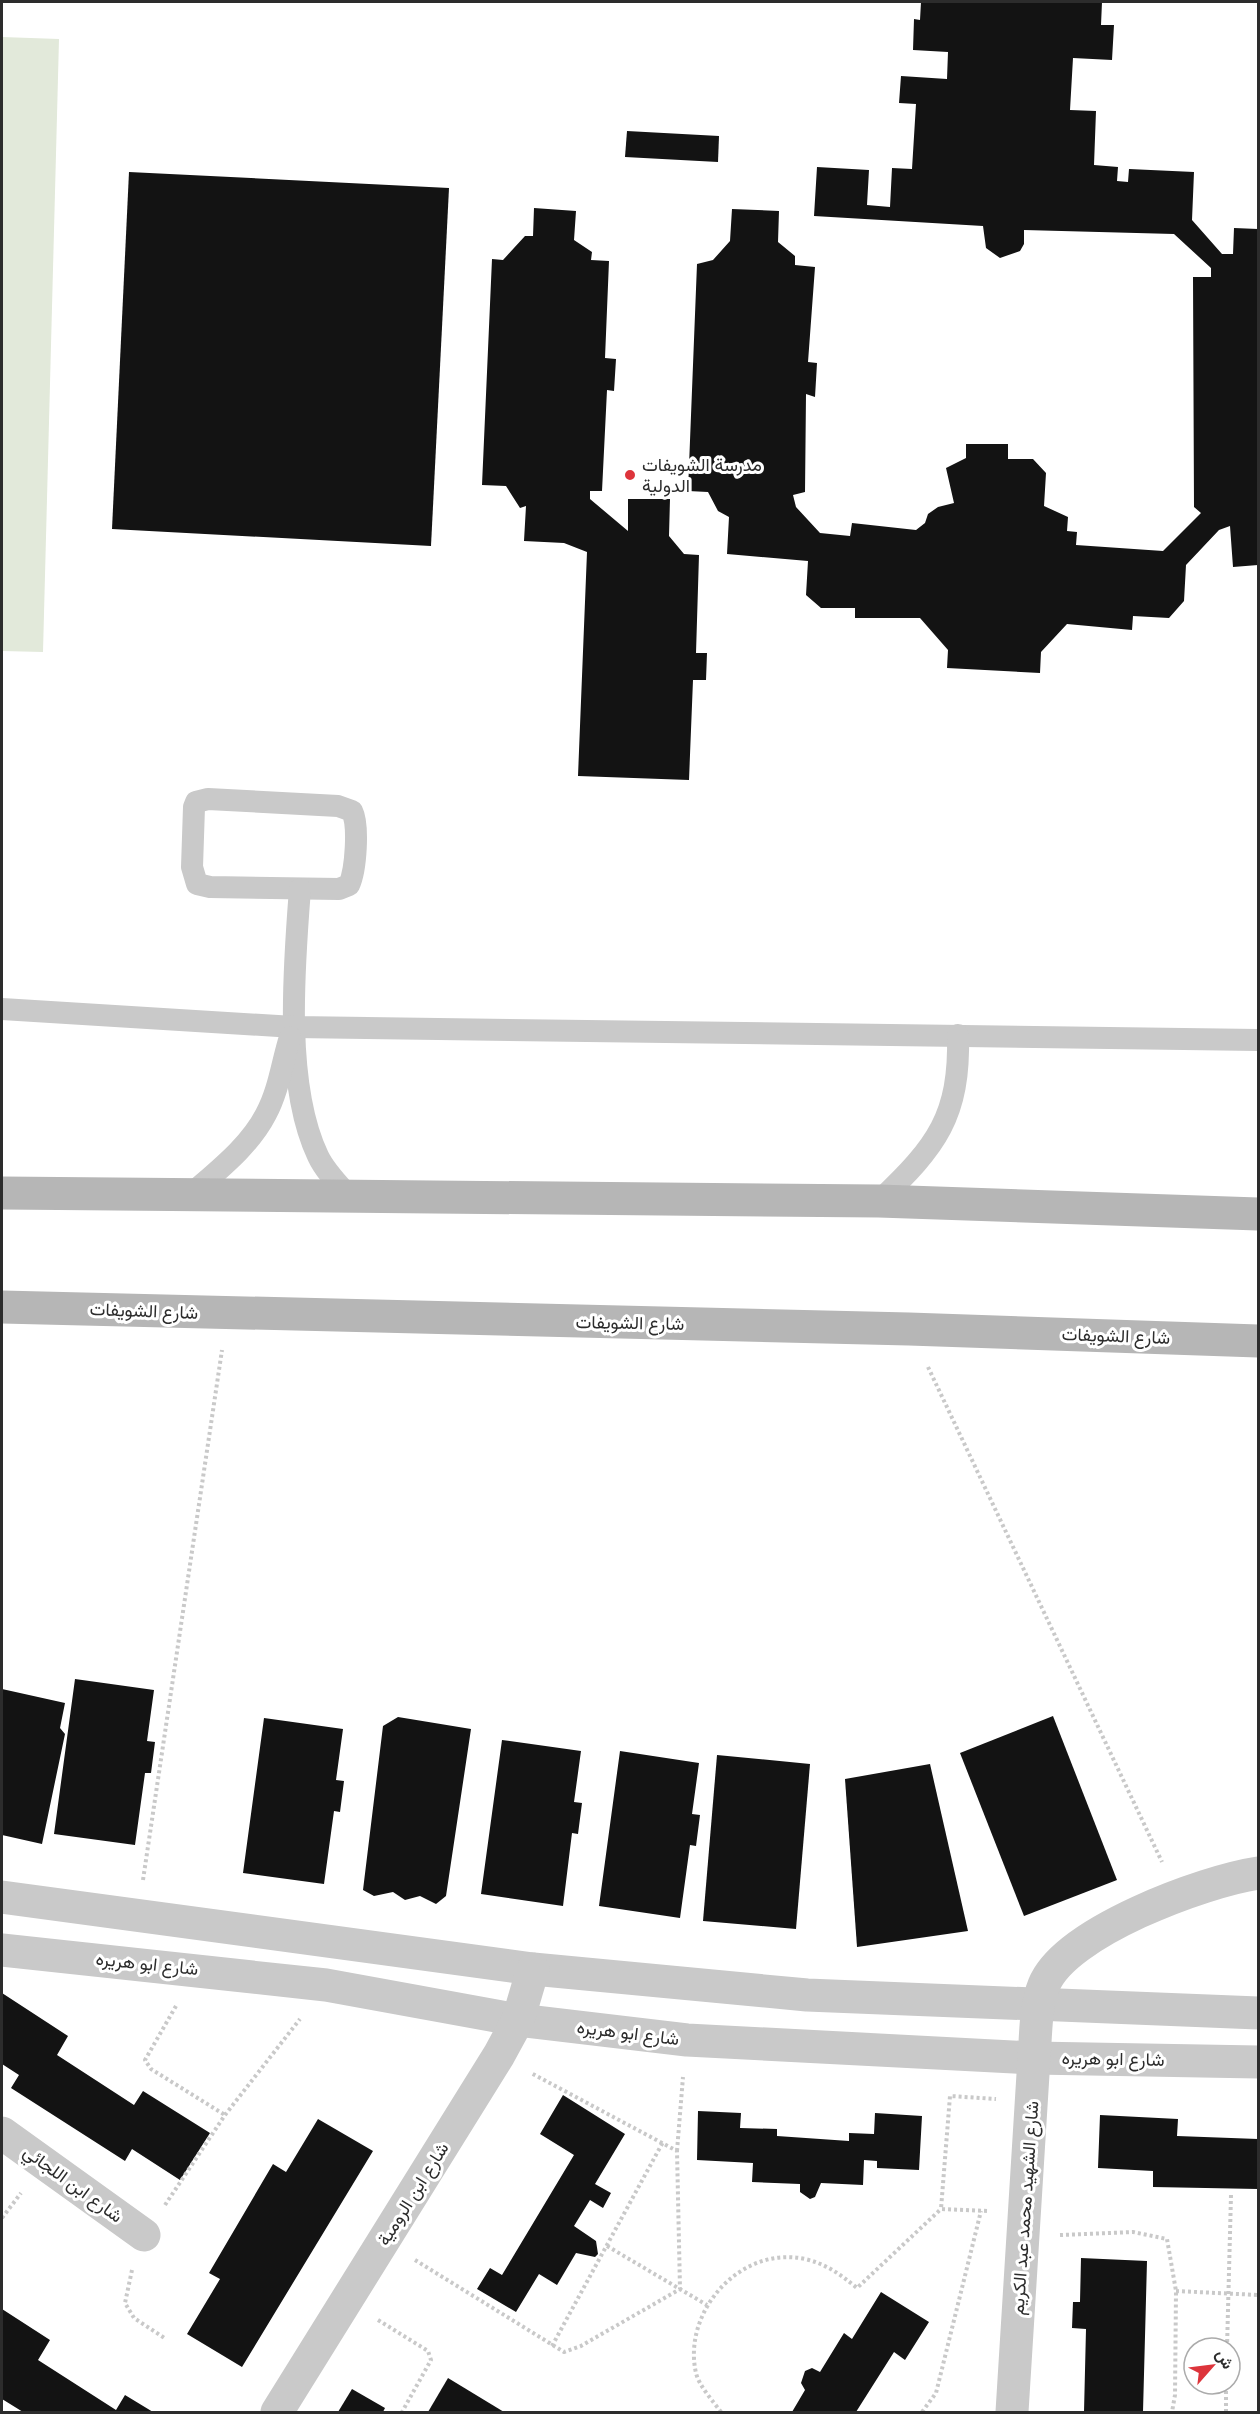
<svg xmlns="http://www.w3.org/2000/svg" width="1260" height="2414" font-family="Poppins,Vazirmatn,sans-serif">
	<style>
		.green { fill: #e2e9da }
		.building { fill: #131313 }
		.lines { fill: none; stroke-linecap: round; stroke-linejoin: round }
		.path { stroke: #c9c9c9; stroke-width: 4; stroke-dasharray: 3 3; stroke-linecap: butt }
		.service { stroke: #c9c9c9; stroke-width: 22 }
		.minor { stroke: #c9c9c9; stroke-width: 33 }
		.secondary { stroke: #b6b6b6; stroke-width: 33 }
		.poi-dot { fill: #dd343b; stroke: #fff; stroke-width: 2 }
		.labels { text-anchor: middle; stroke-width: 6; stroke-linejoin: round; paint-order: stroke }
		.poi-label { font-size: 18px; fill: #2c2c2c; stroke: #fff; text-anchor: start }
		.street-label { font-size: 18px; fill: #2c2c2c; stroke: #fff }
	</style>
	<rect width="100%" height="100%" fill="#fff"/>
	<polygon class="green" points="2,37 59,39 43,652 2,651"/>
	<g class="building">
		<polygon points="921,2 1102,2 1101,25 1114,25 1112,60 1073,58 1070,110 1096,111 1094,165 1118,167 1117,181 1128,182 1129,169 1194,172 1192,220 1222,254 1233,254 1234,228 1258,229 1258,565 1233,567 1230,526 1219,530 1186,565 1184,601 1169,618 1133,616 1132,630 1067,624 1041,652 1040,673 947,668 948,650 920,618 855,618 855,608 821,608 806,595 808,561 727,554 729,517 718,511 708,492 688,491 697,264 713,260 730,241 732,209 779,211 778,242 795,256 795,265 815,267 808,362 817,363 815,397 806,394 805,492 793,495 796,507 820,533 850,536 852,523 916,530 925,523 928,514 938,507 954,503 946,468 966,458 966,444 1008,444 1008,459 1033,459 1046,473 1044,506 1068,517 1067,531 1077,532 1076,545 1163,551 1201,513 1194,507 1193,277 1211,277 1211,268 1174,234 1024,230 1024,244 1020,251 1000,258 986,248 983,226 814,216 817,167 869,170 867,205 890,207 892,168 912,169 916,104 899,103 901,76 947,79 948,52 913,50 914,19 920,20"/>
		<polygon points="627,131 719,136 718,162 625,157"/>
		<polygon points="129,172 449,188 431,546 112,529"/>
		<polygon points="534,208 576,211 574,240 592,252 591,260 609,261 605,358 616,359 614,391 607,390 602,491 590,491 590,499 628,531 628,499 670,499 669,536 684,554 699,555 696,653 707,653 706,680 693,680 689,780 578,776 587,552 564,543 524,541 526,506 520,508 506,486 482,485 492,259 503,260 525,236 533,236"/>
		<polygon points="75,1679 154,1690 147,1741 155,1742 151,1773 145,1773 135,1845 54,1834"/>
		<polygon points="2,1689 65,1703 60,1728 65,1734 42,1844 2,1835"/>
		<polygon points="1053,1716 1117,1880 1024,1916 960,1753"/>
		<polygon points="398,1717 471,1729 446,1896 436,1904 420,1896 405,1900 393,1892 374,1896 363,1890 383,1726"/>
		<polygon points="264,1718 343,1729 336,1780 344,1781 340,1812 334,1811 324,1884 243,1873"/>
		<polygon points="502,1740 581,1751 574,1802 582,1803 578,1834 572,1833 563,1906 481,1894"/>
		<polygon points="620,1751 699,1763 692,1814 700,1815 696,1846 690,1845 680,1918 599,1906"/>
		<polygon points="717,1755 810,1764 796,1929 703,1921"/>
		<polygon points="930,1764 968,1931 857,1947 845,1779"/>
		<polygon points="2,1993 68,2036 57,2055 134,2105 143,2091 210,2133 180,2180 132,2149 125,2161 11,2088 19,2075 2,2064"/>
		<polygon points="563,2095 625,2134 595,2184 611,2193 603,2208 590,2200 574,2226 596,2241 598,2254 595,2257 576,2253 557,2285 539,2274 516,2312 477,2289 490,2268 502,2275 574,2155 540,2134"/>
		<polygon points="698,2111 741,2113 740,2128 777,2129 777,2136 849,2141 849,2133 874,2134 875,2113 922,2116 919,2170 877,2168 877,2161 864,2160 863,2185 821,2183 815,2197 810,2199 800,2192 800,2184 752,2182 753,2163 697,2160"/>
		<polygon points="1100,2115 1178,2119 1177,2136 1258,2139 1258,2189 1153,2187 1153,2171 1098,2168"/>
		<polygon points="318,2119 373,2151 242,2367 187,2334 220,2279 209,2273 273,2164 286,2172"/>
		<polygon points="1081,2258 1147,2261 1143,2412 1084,2412 1086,2329 1072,2328 1073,2302 1080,2302"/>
		<polygon points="881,2292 929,2322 905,2360 894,2352 856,2412 792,2412 805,2390 801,2383 805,2371 812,2368 820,2372 844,2333 852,2339"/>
		<polygon points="2,2309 50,2340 38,2360 116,2410 125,2395 153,2412 23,2412 2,2399"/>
		<polygon points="448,2378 504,2412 428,2412"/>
		<polygon points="352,2389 385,2408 383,2412 338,2412"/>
	</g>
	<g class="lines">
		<g class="path">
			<polyline points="928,1367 1162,1862"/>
			<polyline points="143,1880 222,1350"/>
			<polyline points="176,2006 145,2060 151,2069 225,2115"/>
			<polyline points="677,2151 683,2077"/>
			<polyline points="165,2205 225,2115 300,2019"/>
			<polyline points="987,2211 941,2209 950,2096 996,2099"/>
			<polyline points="2,2218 21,2193"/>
			<polyline points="1060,2235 1133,2232 1167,2239 1176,2291 1175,2395 1172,2412"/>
			<polyline points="607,2246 707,2305"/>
			<polyline points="415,2260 564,2352 581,2346 680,2289 677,2151 531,2073"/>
			<polyline points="132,2270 125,2303 134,2318 166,2339"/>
			<polyline points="1176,2291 1258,2295"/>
			<polyline points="378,2320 428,2351 431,2360 402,2412"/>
			<polyline points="552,2346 663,2142"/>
			<polyline points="1227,2348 1231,2195"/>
			<path d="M721 2412C713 2401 699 2386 696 2373 682 2312 740 2245 805 2259 826 2264 840 2274 857 2288L941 2209"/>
			<polyline points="922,2412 936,2393 981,2211"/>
			<polyline points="1226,2412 1226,2384"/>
		</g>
		<g class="service">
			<path d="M208 799 338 806 352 811C359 825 356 870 349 885L339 889 210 887 197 884 192 867 194 807 196 802Z"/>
			<path d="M300 889C294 966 284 1085 318 1156 325 1171 338 1184 349 1196"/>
			<polyline points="2,1009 294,1027 1258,1040"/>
			<path d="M190 1195C217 1171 249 1147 266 1114 279 1090 282 1062 290 1037"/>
			<path d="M879 1201C937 1146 960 1116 958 1035"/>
		</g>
		<g class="minor">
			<polyline points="2,1897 533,1969 807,1995 1258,2013"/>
			<polyline points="2,1950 326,1985 518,2020 687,2040 1034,2058 1258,2062"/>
			<polyline points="2,2133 144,2235"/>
			<polyline points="277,2412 499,2055 518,2020 533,1969"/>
			<path d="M1012 2412 1034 2058C1036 2035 1035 2007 1044 1985 1065 1932 1204 1881 1258 1873"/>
		</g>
		<g class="secondary">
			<polyline points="2,1193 879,1201 1258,1214"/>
			<polyline points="2,1307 909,1329 1258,1341"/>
		</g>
	</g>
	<circle class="poi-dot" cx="630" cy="475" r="6"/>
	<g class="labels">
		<g class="poi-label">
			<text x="642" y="471">مدرسة الشويفات<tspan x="642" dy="21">الدولية</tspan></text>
		</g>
		<g class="street-label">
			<text transform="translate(144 1311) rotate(2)" y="6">شارع الشويفات</text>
			<text transform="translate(630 1323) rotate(1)" y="6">شارع الشويفات</text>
			<text transform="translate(1116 1336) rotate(2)" y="6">شارع الشويفات</text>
			<text transform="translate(147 1964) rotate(6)" y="6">شارع ابو هريره</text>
			<text transform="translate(628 2033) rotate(7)" y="6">شارع ابو هريره</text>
			<text transform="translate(1113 2059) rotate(1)" y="6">شارع ابو هريره</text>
			<text transform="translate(73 2184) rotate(36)" y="6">شارع ابن اللجائي</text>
			<text transform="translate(413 2194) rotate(-58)" y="6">شارع ابن الرومية</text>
			<text transform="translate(1025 2208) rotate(-86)" y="6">شارع الشهيد محمد عبد الكريم</text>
		</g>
	</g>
	<rect width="1260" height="2414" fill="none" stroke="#2c2c2c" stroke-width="6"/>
	<g transform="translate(1212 2366) rotate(62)"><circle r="28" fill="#ffffff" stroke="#ababab" stroke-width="1.5"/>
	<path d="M0-4.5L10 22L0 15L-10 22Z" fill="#dd343b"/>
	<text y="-9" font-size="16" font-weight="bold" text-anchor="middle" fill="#2c2c2c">ش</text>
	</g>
</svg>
